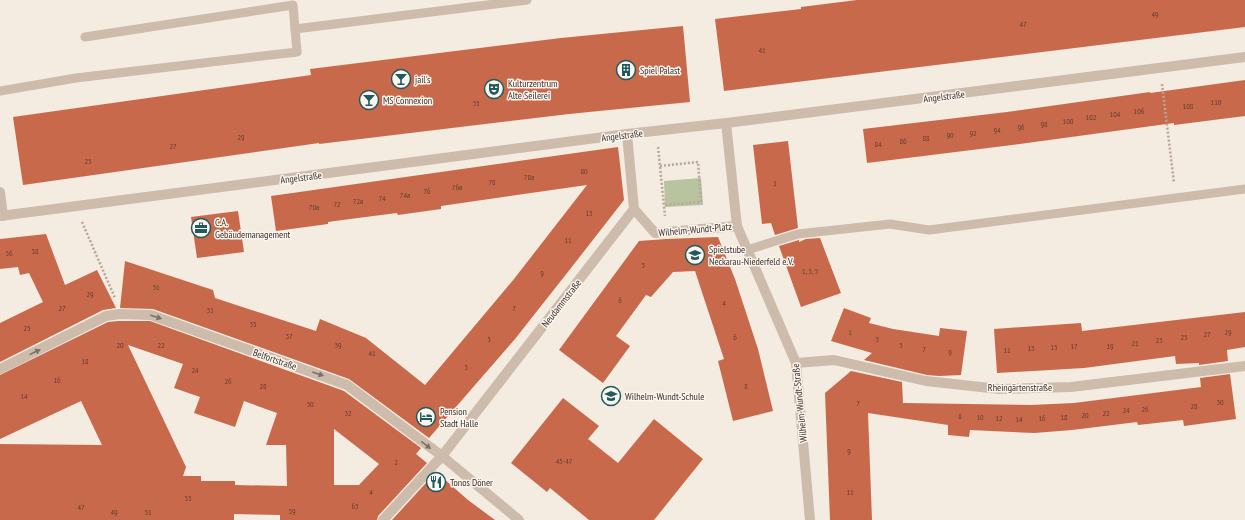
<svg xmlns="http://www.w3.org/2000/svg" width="1245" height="520" font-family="'PT Sans Narrow',sans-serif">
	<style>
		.green { fill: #b8c4a0 }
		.building { fill: #c8694b; fill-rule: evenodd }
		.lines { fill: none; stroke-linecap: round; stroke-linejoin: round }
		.path { stroke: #b9a596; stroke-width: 2.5; stroke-dasharray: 2 2; stroke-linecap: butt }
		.lane { stroke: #cdbbac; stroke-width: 9 }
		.street { stroke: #cdbbac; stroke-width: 10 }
		.oneway { fill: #7d6f65 }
		.labels { text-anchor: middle; stroke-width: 3; stroke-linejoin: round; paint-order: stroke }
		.number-label { font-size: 8px; fill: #5e3e33 }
		.poi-label { font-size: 10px; fill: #3b302b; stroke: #fbf5ee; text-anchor: start }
		.street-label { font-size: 10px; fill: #3b302b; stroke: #fbf5ee }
	</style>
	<rect width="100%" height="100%" fill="#f4ebe1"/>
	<polygon class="green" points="701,178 703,205 665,207 664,181"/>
	<g class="building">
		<polygon points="857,0 1245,0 1245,27 724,91 715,19 801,9 801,7"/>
		<polygon points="683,26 690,102 569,114 319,144 319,143 23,185 13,117 311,75 310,69 561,38"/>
		<polygon points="1245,80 1245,116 1174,125 1174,123 1012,145 867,163 863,129 1007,112 1150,92 1150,93"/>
		<polygon points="788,141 798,228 775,235 771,223 762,224 753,145"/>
		<polygon points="618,147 624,200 571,268 515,339 429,438 349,379 153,309 120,308 125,261 213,290 215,298 316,331 320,319 366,338 425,385 514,279 587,185 441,206 441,209 398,215 397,213 350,219 328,222 328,224 276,231 271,196"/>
		<polygon points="238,211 244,252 197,258 191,217"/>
		<polygon points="46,234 65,285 97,270 116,308 103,310 0,362 0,323 43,302 29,273 20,275 18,267 0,269 0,239"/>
		<polygon points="718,237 735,279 758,349 773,411 733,421 718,361 724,359 695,271 673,272 651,297 646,295 616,336 630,346 603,383 559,350 639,241 666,239"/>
		<polygon points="820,238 841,293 801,307 779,246 799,240 799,242 806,239"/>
		<polygon points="844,308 871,318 869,323 893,329 939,336 940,328 967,331 961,375 939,376 927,375 864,360 872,353 831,341"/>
		<polygon points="1245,312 1245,347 1227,350 1228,361 1199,365 1199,363 1176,364 1175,356 1084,368 997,373 994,329 1081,323 1082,331"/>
		<path d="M119 321H150L344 391 421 448 416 454 427 463 378 516 377 520H280V515L234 514V520H0V444L102 445 81 401 0 439V375L108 322ZM128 345 183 364 174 388 200 397 194 413 235 427 244 401 277 413 266 445H286L287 486 235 485V481H201V476H183L186 467ZM334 429 379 464 359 485H334Z"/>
		<polygon points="851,371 902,382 903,403 1031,405 1074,403 1201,387 1200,378 1230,374 1236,419 1184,426 1183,420 1138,425 1137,422 1072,430 1034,433 970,430 969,437 948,435 948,425 868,413 872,520 830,520 825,393"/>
		<polygon points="563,398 599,426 588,439 618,463 654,419 703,459 654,520 589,520 550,488 547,492 511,463"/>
		<polygon points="436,472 468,500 495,520 392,520"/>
	</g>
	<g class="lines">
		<g class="path">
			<polyline points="1162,84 1174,183"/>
			<polyline points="658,147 665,216"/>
			<polyline points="660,166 698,162 701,202 664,205"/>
			<polyline points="82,222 115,298"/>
		</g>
		<g class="lane">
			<polyline points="295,29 527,0"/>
			<polyline points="0,91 76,78 297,52 293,5 85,37"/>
			<polyline points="747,250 798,234 890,224 929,230 1245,189"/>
		</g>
		<g class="street">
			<polyline points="726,123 737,226 796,363 810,520"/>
			<polyline points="0,192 3,216"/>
			<polyline points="634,209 655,233 737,226"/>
			<polyline points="0,216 627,134 726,123 1245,57"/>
			<polyline points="796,363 834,360 926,381 999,389 1071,387 1245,366"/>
			<polyline points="0,369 106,316 119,314 151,315 347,385 442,456 519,520"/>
			<polyline points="383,520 442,456 634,209 627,134"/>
		</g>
	</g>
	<defs><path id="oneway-solid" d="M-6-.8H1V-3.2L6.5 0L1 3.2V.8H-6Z"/></defs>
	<g class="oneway">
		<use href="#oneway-solid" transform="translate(156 317) rotate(18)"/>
		<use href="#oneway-solid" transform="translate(35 352) rotate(-26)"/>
		<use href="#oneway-solid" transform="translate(318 374) rotate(19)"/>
		<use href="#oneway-solid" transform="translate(426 445) rotate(37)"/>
	</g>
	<defs>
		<symbol id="building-ring" viewBox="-11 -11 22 22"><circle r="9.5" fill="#fbf5ee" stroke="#1f5a5e" stroke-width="1.5"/><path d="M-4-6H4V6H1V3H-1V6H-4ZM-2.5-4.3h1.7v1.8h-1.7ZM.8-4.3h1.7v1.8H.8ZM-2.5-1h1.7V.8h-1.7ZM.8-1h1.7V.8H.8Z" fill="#1f5a5e"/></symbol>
		<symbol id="bar-ring" viewBox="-11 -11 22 22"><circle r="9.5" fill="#fbf5ee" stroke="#1f5a5e" stroke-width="1.5"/><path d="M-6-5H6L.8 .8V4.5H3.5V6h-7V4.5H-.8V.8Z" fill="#1f5a5e"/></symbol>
		<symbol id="theatre-ring" viewBox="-11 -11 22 22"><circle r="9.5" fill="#fbf5ee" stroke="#1f5a5e" stroke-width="1.5"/><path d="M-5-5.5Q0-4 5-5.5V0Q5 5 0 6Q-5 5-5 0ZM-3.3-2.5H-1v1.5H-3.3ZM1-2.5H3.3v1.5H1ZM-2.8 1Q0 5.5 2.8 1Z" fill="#1f5a5e"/></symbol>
		<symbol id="office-ring" viewBox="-11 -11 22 22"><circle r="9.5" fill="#fbf5ee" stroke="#1f5a5e" stroke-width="1.5"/><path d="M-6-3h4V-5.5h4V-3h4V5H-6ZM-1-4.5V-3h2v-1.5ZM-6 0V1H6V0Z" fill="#1f5a5e"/></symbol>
		<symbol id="school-ring" viewBox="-11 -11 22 22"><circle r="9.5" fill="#fbf5ee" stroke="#1f5a5e" stroke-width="1.5"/><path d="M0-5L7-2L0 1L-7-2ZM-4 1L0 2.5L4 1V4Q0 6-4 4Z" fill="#1f5a5e"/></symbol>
		<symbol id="hotel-ring" viewBox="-11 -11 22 22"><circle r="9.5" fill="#fbf5ee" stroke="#1f5a5e" stroke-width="1.5"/><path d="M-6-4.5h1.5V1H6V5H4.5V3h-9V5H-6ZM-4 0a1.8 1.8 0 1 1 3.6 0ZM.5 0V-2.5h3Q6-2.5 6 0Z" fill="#1f5a5e"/></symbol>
		<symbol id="restaurant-ring" viewBox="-11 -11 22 22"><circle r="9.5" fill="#fbf5ee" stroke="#1f5a5e" stroke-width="1.5"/><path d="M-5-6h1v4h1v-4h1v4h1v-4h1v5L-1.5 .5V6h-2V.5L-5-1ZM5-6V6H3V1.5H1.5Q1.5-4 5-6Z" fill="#1f5a5e"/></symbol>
	</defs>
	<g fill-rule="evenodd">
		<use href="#building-ring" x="615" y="59" width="22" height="22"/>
		<use href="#bar-ring" x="390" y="68" width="22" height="22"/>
		<use href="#theatre-ring" x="483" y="78" width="22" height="22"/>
		<use href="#bar-ring" x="358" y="89" width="22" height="22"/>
		<use href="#office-ring" x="190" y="217" width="22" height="22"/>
		<use href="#school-ring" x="684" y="244" width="22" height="22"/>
		<use href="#school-ring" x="600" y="385" width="22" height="22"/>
		<use href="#hotel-ring" x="415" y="406" width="22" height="22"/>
		<use href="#restaurant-ring" x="425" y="471" width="22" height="22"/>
	</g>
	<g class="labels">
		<g class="number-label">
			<text x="1155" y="17">49</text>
			<text x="1023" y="27">47</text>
			<text x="762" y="53">41</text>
			<text x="1216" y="105">110</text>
			<text x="476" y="106">35</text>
			<text x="1188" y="109">108</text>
			<text x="1139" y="114">106</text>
			<text x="1115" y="117">104</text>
			<text x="1091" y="120">102</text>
			<text x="1068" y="124">100</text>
			<text x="1044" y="127">98</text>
			<text x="1021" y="130">96</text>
			<text x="997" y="133">94</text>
			<text x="973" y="136">92</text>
			<text x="950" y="138">90</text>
			<text x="241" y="140">29</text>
			<text x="926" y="141">88</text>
			<text x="903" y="144">86</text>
			<text x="878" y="147">84</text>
			<text x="173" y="149">27</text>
			<text x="88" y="164">25</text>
			<text x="584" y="174">80</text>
			<text x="529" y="180">78a</text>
			<text x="492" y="185">78</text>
			<text x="775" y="186">1</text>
			<text x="457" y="190">76a</text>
			<text x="427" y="194">76</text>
			<text x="405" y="198">74a</text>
			<text x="382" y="201">74</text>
			<text x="358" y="204">72a</text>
			<text x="337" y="207">72</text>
			<text x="314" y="210">70a</text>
			<text x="589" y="216">13</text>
			<text x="568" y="243">11</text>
			<text x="35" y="254">58</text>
			<text x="9" y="256">56</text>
			<text x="643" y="268">3</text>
			<text x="810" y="274">1, 3, 5</text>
			<text x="542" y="276">9</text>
			<text x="156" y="290">31</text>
			<text x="90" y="297">29</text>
			<text x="620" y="303">6</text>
			<text x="724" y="306">4</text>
			<text x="62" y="311">27</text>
			<text x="514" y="311">7</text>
			<text x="210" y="313">33</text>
			<text x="253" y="327">35</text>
			<text x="27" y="331">25</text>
			<text x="850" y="335">1</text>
			<text x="1228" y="335">29</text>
			<text x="1207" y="337">27</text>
			<text x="289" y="339">37</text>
			<text x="735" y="340">6</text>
			<text x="1184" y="340">25</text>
			<text x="489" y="342">5</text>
			<text x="877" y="342">3</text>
			<text x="1159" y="343">23</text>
			<text x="1135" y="346">21</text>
			<text x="120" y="348">20</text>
			<text x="161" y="348">22</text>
			<text x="338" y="348">39</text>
			<text x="901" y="348">5</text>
			<text x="1074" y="349">17</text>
			<text x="1110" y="349">19</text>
			<text x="1054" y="350">15</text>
			<text x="1031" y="351">13</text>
			<text x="924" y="352">7</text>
			<text x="1007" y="353">11</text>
			<text x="950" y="355">9</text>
			<text x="372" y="356">41</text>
			<text x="85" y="364">18</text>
			<text x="466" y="370">3</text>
			<text x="195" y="373">24</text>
			<text x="57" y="383">16</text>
			<text x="228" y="384">26</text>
			<text x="263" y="389">28</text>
			<text x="746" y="389">8</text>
			<text x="24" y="399">14</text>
			<text x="1220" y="405">30</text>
			<text x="858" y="406">7</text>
			<text x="310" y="407">30</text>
			<text x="1194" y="409">28</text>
			<text x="1145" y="412">26</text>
			<text x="1126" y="413">24</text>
			<text x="348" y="416">32</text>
			<text x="1106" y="416">22</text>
			<text x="1085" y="418">20</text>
			<text x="960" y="419">8</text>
			<text x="980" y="420">10</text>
			<text x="1064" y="420">18</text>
			<text x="999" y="421">12</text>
			<text x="1042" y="421">16</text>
			<text x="1019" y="422">14</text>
			<text x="849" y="454">9</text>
			<text x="564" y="464">45-47</text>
			<text x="396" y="465">2</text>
			<text x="371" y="495">4</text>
			<text x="850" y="495">11</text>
			<text x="188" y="501">53</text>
			<text x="355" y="509">63</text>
			<text x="81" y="510">47</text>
			<text x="292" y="514">59</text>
			<text x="114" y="515">49</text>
			<text x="148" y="515">51</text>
		</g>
		<g class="poi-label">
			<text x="640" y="74">Spiel Palast</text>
			<text x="415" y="83">jail's</text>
			<text x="508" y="87">Kulturzentrum<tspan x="508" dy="12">Alte Seilerei</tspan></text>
			<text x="383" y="104">MS Connexion</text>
			<text x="215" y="226">C.A.<tspan x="215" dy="12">Gebäudemanagement</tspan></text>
			<text x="709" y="253">Spielstube<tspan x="709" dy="12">Neckarau-Niederfeld e.V.</tspan></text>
			<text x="625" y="400">Wilhelm-Wundt-Schule</text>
			<text x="440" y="415">Pension<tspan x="440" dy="12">Stadt Halle</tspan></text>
			<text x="450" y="486">Tonos Döner</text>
		</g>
		<g class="street-label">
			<text transform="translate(944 96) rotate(-7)" y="4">Angelstraße</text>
			<text transform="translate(622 135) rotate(-7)" y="4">Angelstraße</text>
			<text transform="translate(301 177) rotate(-7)" y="4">Angelstraße</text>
			<text transform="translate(695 229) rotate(-5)" y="4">Wilhelm-Wundt-Platz</text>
			<text transform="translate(561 303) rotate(-52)" y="4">Neudammstraße</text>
			<text transform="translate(275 359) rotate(19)" y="4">Belfortstraße</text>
			<text x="1020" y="391">Rheingärtenstraße</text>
			<text transform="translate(799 403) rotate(-96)" y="4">Wilhelm-Wundt-Straße</text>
		</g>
	</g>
</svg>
